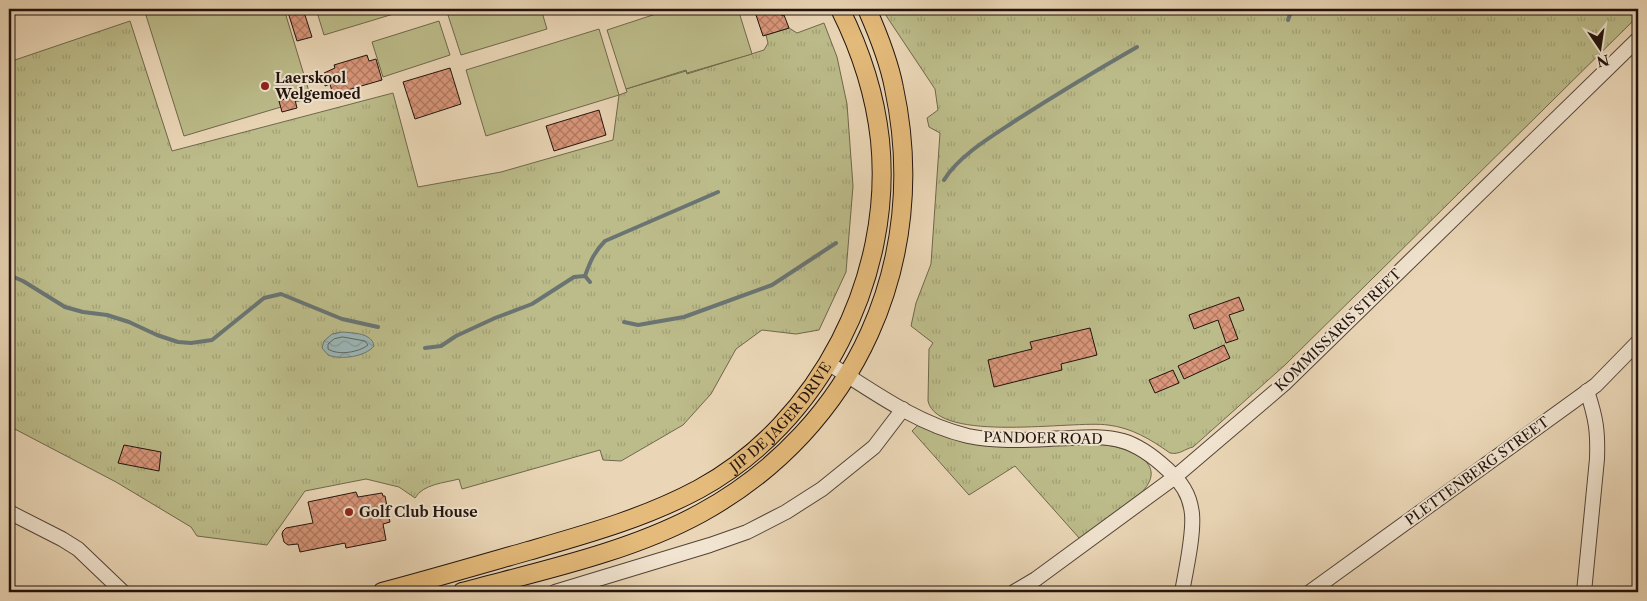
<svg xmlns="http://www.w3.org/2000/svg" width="1647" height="601" font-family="'Libre Caslon Text',serif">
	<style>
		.grass { fill: url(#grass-tufts); stroke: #6e684c }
		.pitch { fill: #bcbc8a; stroke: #6e684c }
		.water { fill: url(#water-waves); stroke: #6a7573 }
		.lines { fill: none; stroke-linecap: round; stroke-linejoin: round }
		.shore { stroke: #5e6562; stroke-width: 1 }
		.stream { stroke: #6a7573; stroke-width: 4 }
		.building { fill: url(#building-cross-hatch); stroke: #21130d }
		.minor-casing { stroke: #534437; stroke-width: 16 }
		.major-casing { stroke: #21130d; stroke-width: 20 }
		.minor { stroke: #f1e4d0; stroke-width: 14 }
		.major { stroke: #e5bb7b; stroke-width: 18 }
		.poi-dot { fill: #8f2418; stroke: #f1e4d0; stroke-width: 2 }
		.labels { text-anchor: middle; stroke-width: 4; stroke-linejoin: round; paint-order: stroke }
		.poi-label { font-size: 14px; font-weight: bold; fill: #21130d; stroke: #f1e4d0; text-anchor: start }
		.street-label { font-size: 14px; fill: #21130d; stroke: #f1e4d0 }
	</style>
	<defs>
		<pattern id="grass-tufts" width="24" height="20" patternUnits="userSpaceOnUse" patternTransform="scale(1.25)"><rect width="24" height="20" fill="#bcbc8a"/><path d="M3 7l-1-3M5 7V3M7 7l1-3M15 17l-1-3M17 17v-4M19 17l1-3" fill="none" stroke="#a1a176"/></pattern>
		<pattern id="water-waves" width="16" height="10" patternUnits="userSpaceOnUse" patternTransform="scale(1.25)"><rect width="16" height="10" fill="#9bb7b7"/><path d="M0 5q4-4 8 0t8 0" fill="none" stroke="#859c9c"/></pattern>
		<pattern id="building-cross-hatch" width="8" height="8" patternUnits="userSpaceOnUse" patternTransform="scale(1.25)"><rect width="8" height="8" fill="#d9967a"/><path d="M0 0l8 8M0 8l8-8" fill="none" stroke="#b07962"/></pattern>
	</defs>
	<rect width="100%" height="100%" fill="#ead6b6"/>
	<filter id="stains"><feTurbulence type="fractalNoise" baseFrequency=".004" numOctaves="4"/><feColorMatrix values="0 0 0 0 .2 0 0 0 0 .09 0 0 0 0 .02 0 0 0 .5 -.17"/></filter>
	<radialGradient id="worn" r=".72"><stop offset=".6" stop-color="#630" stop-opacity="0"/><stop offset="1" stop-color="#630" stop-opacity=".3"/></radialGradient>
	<g class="grass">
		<path d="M884 9H1638V16L1285 365 1193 447C1184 449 1180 455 1170 453 1150 439 1132 428 1108 425 1074 420 938 444 928 401L929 349 933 343 911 326 916 303 931 264 940 133 929 127 927 118 938 110 935 89 887 17Z"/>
		<path d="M130 21 172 151 393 93 418 187 501 172 613 140 619 95 627 92 626 89 686 71 687 74 764 50 768 43 766 35 789 28 797 33 824 23 837 57 847 104 853 186 846 272 819 330 796 334 762 330 736 349 711 394 683 425 621 461 603 460 600 450 462 489 459 479C444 483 423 484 415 498L399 487 366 479 305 491 267 545 197 536 191 527 116 482 9 426V62Z"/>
		<path d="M918 425 954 439 1101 444C1124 447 1171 461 1142 492L1080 539 1015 466 969 495 912 431Z"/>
	</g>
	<g class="pitch">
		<polygon points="144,9 284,9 311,98 295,102 293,96 279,101 281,107 184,136"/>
		<polygon points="316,9 410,9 324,35"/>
		<polygon points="446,9 541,9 547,29 461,55"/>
		<polygon points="671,9 738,9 752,54 687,73 686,70 626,89 607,30"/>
		<polygon points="439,21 450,55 383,77 372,42"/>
		<polygon points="599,29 619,95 486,136 466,70"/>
	</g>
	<path class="water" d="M342 332C354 333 372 333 374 346 365 357 341 360 328 355L322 348 324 341 332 334Z"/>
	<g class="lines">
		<path class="shore" d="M343 337 365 341 368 345C359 352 339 356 328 349V344L334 339Z"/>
		<g class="stream">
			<polyline points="1288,20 1292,9"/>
			<path d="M944 180C959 155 994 135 1018 119 1057 94 1097 70 1137 47"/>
			<polyline points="9,275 23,281 65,307 83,312 107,315 129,322 157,335 178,342 191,343 212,340 264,298 281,294 342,319 378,327"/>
			<path d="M585 276C590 262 594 252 605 241L718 192"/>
			<polyline points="624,322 638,325 684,317 772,285 836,243"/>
			<polyline points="425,348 441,346 456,336 495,318 532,304 574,277 585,276 590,282"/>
		</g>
	</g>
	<g class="building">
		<polygon points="287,9 303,9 312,37 297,41"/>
		<polygon points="754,9 779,9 782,16 784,15 789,28 763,36"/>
		<polygon points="367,55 369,61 376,59 382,80 344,91 345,94 339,96 338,93 333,95 330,84 325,86 324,73 335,68 334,65"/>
		<polygon points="450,68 461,104 415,119 403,82"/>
		<polygon points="294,96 297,108 282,112 279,101"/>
		<polygon points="599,110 606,135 554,151 546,126"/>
		<polygon points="1239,297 1244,310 1229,315 1238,339 1226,343 1218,320 1194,329 1189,315"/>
		<polygon points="1090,328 1097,355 1061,364 1062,370 994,387 988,360 1032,349 1030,342"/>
		<polygon points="1224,345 1230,358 1184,379 1178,366"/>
		<polygon points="1173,370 1179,383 1155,393 1149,380"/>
		<polygon points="124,445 161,452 159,471 118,463"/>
		<polygon points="356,492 358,497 382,493 383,496 385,496 390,522 383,524 386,540 346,548 345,543 300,552 298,544 288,545 284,542 282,534 283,531 286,528 313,523 308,502"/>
	</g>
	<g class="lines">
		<defs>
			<g id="minor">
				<path d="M828 363C872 391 917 424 968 436 1002 443 1036 439 1070 438 1088 437 1106 436 1123 441 1140 446 1154 457 1167 469 1181 482 1190 494 1192 514 1194 534 1186 570 1182 592"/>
				<polyline points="9,512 62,539 78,549 123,592"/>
				<polyline points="555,592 710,545 747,532 786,512 822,489 874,447 903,409"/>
				<polyline points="1014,592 1036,579 1175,477 1284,384 1638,39"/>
				<polyline points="1310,592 1596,385 1638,342"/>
				<path d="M1584 592 1597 459C1598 431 1596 418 1587 391"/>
			</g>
			<g id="major">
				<path id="s1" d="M382 592C431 579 479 565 528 551 587 534 645 518 699 489 820 423 894 277 880 140 875 94 861 51 840 9"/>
				<path d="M462 592C540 571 630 552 701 513 856 428 931 260 894 88 889 61 878 34 867 9"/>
			</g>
		</defs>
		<use href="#minor" class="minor-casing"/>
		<use href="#major" class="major-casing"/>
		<use href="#minor" class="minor"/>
		<use href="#major" class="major"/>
	</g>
	<g class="poi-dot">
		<circle cx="265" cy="86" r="5"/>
		<circle cx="349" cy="512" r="5"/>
	</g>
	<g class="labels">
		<g class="poi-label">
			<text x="275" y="83">Laerskool<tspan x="275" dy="16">Welgemoed</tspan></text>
			<text x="359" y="517">Golf Club House</text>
		</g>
		<g class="street-label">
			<text transform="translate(1338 330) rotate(-44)" y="5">KOMMISSARIS STREET</text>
			<text dy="5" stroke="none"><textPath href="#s1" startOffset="444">JIP DE JAGER DRIVE</textPath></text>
			<text transform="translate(1043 438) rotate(1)" y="5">PANDOER ROAD</text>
			<text transform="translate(1477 471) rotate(-36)" y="5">PLETTENBERG STREET</text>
		</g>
	</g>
	<rect width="1647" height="601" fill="none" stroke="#ead6b6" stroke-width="30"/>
	<rect x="10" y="10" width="1627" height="581" fill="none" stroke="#21130d" stroke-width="2.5"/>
	<rect x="15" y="15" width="1617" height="571" fill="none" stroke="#21130d"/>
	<g transform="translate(1600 48) rotate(167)" stroke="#f1e4d0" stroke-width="4" paint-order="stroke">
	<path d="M0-4L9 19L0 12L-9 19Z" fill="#21130d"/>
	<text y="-8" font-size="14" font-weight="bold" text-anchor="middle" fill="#21130d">N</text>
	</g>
	<rect width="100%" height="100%" filter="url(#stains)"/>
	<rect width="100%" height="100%" fill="url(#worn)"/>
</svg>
